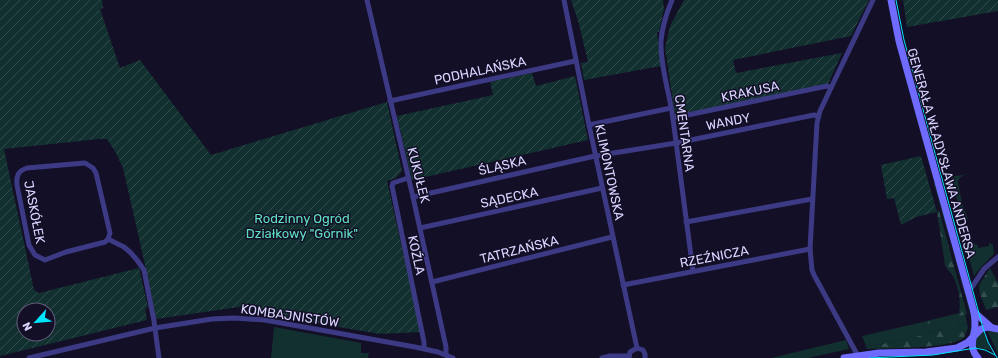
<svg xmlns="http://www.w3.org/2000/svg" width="998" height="358" font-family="Rubik,sans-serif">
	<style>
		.grass { fill: #12302f }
		.forest { fill: url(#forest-firs) }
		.garden { fill: url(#garden-furrows); fill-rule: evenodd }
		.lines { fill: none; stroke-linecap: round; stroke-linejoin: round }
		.street { stroke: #3d3a85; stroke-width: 5 }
		.secondary { stroke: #6f6bff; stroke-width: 7 }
		.tram { stroke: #00e5ff; stroke-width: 1 }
		.labels { text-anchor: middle; stroke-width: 3; stroke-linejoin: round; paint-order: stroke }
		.street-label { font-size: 13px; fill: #d9d4ff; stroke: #130f26 }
		.park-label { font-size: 13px; fill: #5fe0c0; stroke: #130f26 }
	</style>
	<defs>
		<pattern id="forest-firs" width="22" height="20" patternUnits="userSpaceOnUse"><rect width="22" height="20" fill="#12302f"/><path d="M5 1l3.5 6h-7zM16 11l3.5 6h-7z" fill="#344d4e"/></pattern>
		<pattern id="garden-furrows" width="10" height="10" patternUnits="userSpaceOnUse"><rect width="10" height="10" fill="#12302f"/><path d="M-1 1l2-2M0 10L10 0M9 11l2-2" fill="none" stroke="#344d4e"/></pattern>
	</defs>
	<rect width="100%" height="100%" fill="#130f26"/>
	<g class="grass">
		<path d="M998 168 963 175 959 179 958 182 962 203 968 219 966 220C959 214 954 187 951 177Z"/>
		<polygon points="935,183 942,209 944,211 949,237 973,321 971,336 969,336 972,321 934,184"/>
		<path d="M956 212 961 223 969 228C971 235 970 243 978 245V248L989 246V243L993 245 994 254 982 266 974 276Z"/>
		<path d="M965 314 967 323C934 331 900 343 866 346L862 336 923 322 924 325Z"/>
		<polygon points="274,327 361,343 361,353 369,353 368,358 271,358"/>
		<polygon points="987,330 998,332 998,354"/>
		<polygon points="983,331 991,350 990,350 974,347 976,338"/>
		<polygon points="846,340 849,349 808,358 771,358"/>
	</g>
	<g class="forest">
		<path d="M939 210 967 314 924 325 923 322 959 313C961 302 959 289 954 278 952 273 947 270 945 265L937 212Z"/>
		<polygon points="990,268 998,283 998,307 986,310 980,294 979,285"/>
		<path d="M967 323 968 328 964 338C948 349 888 348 867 349L866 346C900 343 934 331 967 323Z"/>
	</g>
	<g class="garden">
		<path d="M0 0H102L103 8 100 9 120 68 140 60 211 155 387 102 402 171 396 178 387 181 421 332 380 334 263 314 262 310 246 306 156 319 146 269 123 168 116 153 107 139H99L4 149 34 290 39 293 139 268 148 307 145 308 147 320 0 356ZM24 310H48V334H24Z"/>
		<polygon points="571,0 663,0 664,9 659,32 657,32 661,66 584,80 581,63 588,62 579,24"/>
		<polygon points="684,0 869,0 851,36 733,60 736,73 842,53 828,84 753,101 675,115 665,48 670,26"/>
		<polygon points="903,0 998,0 998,11 907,27"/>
		<polygon points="532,73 536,86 575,76 588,140 412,180 397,116 493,95 490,82"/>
		<polygon points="921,156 937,212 916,217 901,225 894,198 887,199 881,165"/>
	</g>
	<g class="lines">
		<g class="street">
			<polyline points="367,0 413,197 446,347 446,355"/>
			<polyline points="564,0 589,125 637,348"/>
			<path d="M672 0C667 12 662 28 661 41 660 67 670 94 673 119 680 170 686 220 693 271"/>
			<polyline points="390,101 575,61"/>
			<polyline points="673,118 827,86 831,88"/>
			<polyline points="589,125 671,108"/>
			<polyline points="408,178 393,183 392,186 424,342 424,348"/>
			<polyline points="413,197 595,156 676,143 814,115 818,116"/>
			<polyline points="686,222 812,199"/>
			<polyline points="420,228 602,188"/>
			<path d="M108 239 110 233 96 173 93 168 85 163 27 168C18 171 16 176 17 185L29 245 35 255 45 260 66 252 105 242 108 239 124 247 131 253 137 260 144 270 154 321 159 358"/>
			<polyline points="432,282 612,237"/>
			<polyline points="623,285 810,249"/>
			<polyline points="967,289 972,287 984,269 998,257"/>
			<polyline points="858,356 814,275 812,270 810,249 817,123 820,111 873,0"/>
			<polyline points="29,358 155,328 212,319 234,318 265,320 415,347 438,352 453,358"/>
			<polyline points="602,358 610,356 629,356"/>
			<polyline points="629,358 630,352 637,348 643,350 645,354 645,358"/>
		</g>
		<g class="secondary">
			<path d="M891 0 899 41 974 312C975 317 975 322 975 328 973 340 969 348 978 358"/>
			<polyline points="974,312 991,327"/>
			<polyline points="844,358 879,353 926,352 957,348 967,343 981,329 988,327 998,329"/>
		</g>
		<g class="tram">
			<polyline points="896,0 904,40 983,328 988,342 997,358"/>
			<polyline points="869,358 933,355 975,348 985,350 995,355"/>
		</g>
	</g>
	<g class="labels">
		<g class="street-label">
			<text transform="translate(480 70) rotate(-12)" y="5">PODHALAŃSKA</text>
			<text transform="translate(750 91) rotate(-12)" y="5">KRAKUSA</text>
			<text transform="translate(728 121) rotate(-11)" y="5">WANDY</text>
			<text transform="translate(685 133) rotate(82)" y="5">CMENTARNA</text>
			<text transform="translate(942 153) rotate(74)" y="5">GENERAŁA WŁADYSŁAWA ANDERSA</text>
			<text transform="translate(502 165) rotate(-13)" y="5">ŚLĄSKA</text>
			<text transform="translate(610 172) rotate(78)" y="5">KLIMONTOWSKA</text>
			<text transform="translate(419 175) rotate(76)" y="5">KUKUŁEK</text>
			<text transform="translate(509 197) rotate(-12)" y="5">SĄDECKA</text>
			<text transform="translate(35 212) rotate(79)" y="5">JASKÓŁEK</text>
			<text transform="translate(519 249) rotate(-14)" y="5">TATRZAŃSKA</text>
			<text transform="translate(417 255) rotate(78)" y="5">KOŹLA</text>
			<text transform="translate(714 256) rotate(-11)" y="5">RZEŹNICZA</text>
			<text transform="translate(290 315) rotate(8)" y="5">KOMBAJNISTÓW</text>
		</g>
		<g class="park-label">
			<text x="302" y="223">Rodzinny Ogród<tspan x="302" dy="15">Działkowy "Górnik"</tspan></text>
		</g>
	</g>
	<g transform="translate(36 322) rotate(243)"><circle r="19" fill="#130f26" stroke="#625e7d"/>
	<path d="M0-3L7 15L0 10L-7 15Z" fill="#00e5ff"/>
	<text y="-6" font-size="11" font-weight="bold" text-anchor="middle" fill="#d9d4ff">N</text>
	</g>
</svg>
